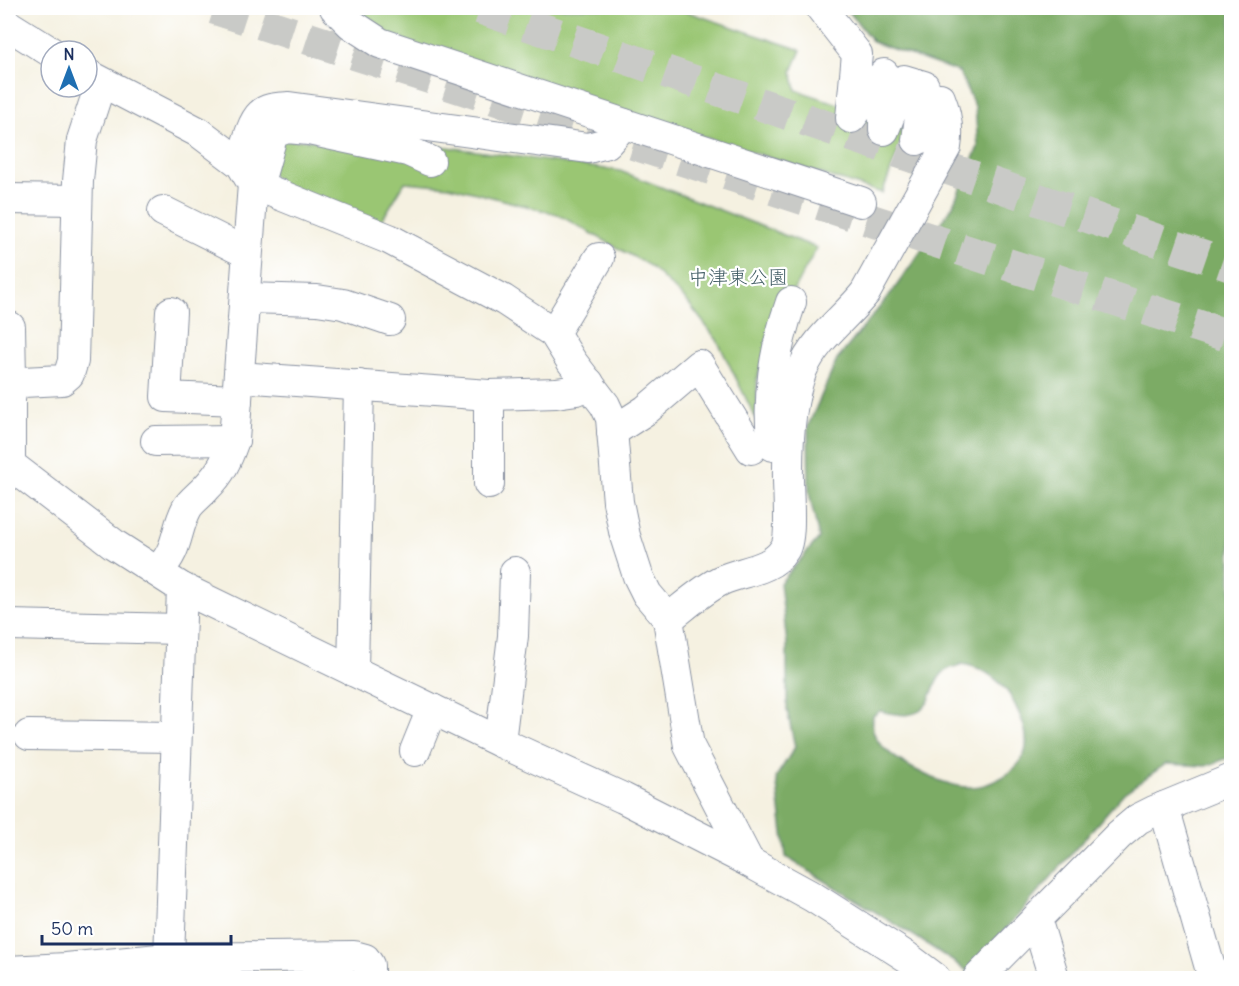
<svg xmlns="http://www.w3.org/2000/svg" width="1239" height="986" font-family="Delius,'Klee One',sans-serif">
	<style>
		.green { fill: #9ac673; stroke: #5a7a68; stroke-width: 1.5 }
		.forest { fill: #7bab65; stroke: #4b6d62; stroke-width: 1.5; fill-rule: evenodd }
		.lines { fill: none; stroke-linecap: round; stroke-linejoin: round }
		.major-tunnel { stroke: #c9cac7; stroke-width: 33; stroke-dasharray: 33 16; stroke-linecap: butt }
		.minor-casing { stroke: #8890a0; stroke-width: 32 }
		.minor { stroke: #fff; stroke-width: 30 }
		.labels { text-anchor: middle; stroke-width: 4.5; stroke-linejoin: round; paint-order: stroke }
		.park-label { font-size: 20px; fill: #415c64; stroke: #fff }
	</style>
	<rect width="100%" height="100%" fill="#fff"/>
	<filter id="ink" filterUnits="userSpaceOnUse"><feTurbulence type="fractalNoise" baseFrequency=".0167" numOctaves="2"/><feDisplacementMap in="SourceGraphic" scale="12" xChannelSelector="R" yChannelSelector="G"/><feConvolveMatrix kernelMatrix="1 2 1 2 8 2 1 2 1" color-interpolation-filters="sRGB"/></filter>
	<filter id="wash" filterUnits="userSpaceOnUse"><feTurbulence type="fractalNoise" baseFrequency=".008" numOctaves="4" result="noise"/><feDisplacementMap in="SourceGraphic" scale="24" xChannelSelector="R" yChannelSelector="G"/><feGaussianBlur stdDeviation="1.35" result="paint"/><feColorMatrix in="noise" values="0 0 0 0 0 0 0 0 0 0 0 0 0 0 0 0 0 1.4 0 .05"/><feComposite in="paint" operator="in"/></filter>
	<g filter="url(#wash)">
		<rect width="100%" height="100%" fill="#f5f1e1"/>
		<g class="green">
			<polygon points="344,8 676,8 801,50 792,71 796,90 908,127 882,193 380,35"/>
			<polygon points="280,140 411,142 620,171 817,248 783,309 757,378 757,421 717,340 686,300 650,266 557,214 449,186 405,182 379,225 287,189 271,173"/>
		</g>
		<path class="forest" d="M846 8H1231V757L1206 766 1166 764 1124 793 969 972 916 937 786 857 776 777 795 747 787 710V644L780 583 819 538 809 493 808 426 837 360 895 288 952 207 978 147 975 107 959 72 873 42ZM962 664C984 667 1005 683 1014 703 1021 717 1028 731 1026 747 1023 771 989 788 967 787 941 786 879 757 873 730 872 726 873 720 873 716L880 711C897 715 918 720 928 702 934 691 934 681 944 672 949 668 956 667 962 664Z"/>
	</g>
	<g filter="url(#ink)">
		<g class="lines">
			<g class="major-tunnel">
				<polyline points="214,8 1232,337"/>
				<polyline points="480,8 1232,266"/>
			</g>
			<defs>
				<g id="minor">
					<polyline points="335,8 351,24 380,43 861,202"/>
					<polyline points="8,25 51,52"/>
					<polyline points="87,74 200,133 241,164 253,184 389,239 504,300 554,333 572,362 605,405 611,418 618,502 625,536 638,576 647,594 668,619 689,746 749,862"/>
					<path d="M241 164C245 151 251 123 261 114 268 107 280 108 289 107L588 148 607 143 624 124"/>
					<polyline points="8,199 77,200"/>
					<polyline points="163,211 247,253"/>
					<polyline points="245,298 317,300 343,304 390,320"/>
					<polyline points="171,312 166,397 237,400"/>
					<polyline points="10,327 11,379 13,387"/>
					<polyline points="554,333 599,258"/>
					<polyline points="239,377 489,395 556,393 577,390 589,383"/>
					<polyline points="489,395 489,484"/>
					<polyline points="612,432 646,410 699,365 751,449"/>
					<polyline points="156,441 234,440"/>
					<path d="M773 446C766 399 775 347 791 302"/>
					<polyline points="8,463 115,545 182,588 500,742 623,798 749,862 813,897 907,957 935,978"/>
					<polyline points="10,465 10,398 13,387 23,382 62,380 69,374 73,361 78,181 82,140 101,82"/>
					<path d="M158 571C180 547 174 533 187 508 191 501 200 495 206 488 221 473 227 460 234 440L253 184 262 172 273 133 287 128 309 130 408 151 430 161"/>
					<path d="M668 619C685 606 701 591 720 581 740 571 771 571 784 550 793 538 787 487 788 469 788 436 790 401 802 370 815 339 845 318 865 293L946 147C949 129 947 115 940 98L917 140 924 86 904 80 884 130V74L851 118 857 54 821 8"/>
					<polyline points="9,625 180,629"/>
					<polyline points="353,671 359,385"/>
					<polyline points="29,735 176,737"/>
					<polyline points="500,742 513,636 515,572"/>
					<polyline points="415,751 432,709"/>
					<polyline points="1164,807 1213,978"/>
					<polyline points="1036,919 1054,978"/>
					<polyline points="169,958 182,588"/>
					<polyline points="8,971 66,968 169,958 354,956 365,959 369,965 369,978"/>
					<polyline points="978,978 1119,835 1138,819 1154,811 1232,779"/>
				</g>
			</defs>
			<use href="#minor" class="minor-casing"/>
			<use href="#minor" class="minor"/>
		</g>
	</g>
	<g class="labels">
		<g class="park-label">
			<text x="738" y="284">中津東公園</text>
		</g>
	</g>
	<rect width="1239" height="986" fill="none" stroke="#fff" stroke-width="30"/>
	<g transform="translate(69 69)"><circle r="28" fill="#ffffff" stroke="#a4acbf" stroke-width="1.5"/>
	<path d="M0-4.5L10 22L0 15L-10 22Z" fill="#1f6fb2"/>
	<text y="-9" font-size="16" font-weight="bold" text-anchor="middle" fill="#1b2f5e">N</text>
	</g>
	<path d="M42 935v9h189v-9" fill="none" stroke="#1b2f5e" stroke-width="3"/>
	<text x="51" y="935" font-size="18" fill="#1b2f5e" stroke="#ffffff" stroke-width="4.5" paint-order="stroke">50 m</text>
</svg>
